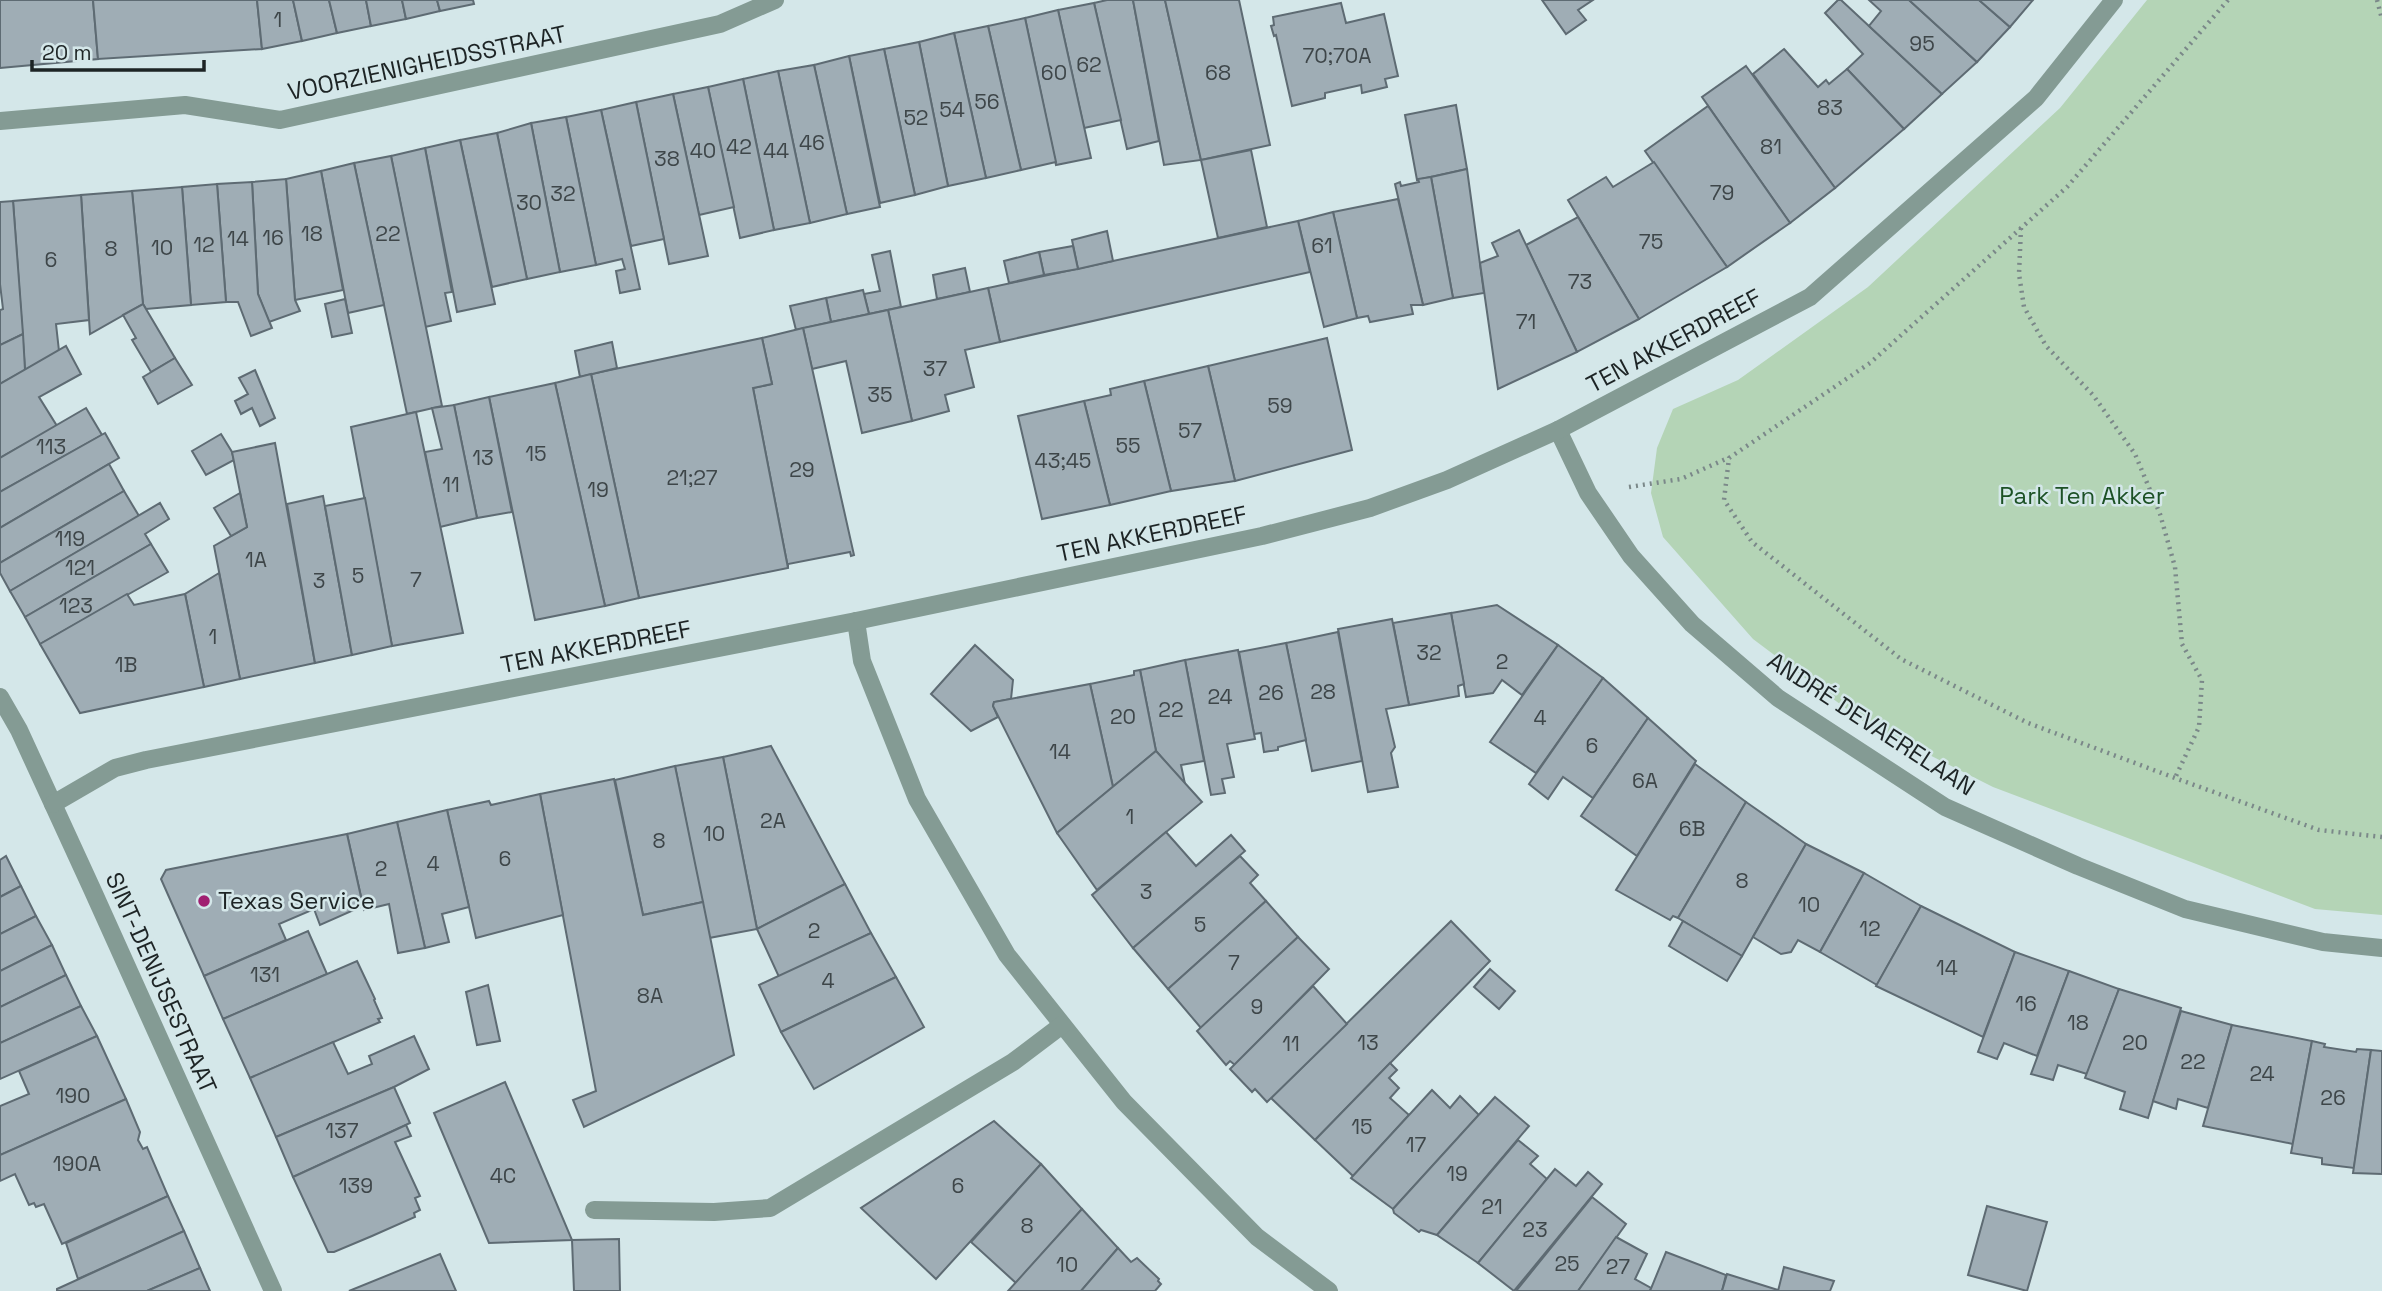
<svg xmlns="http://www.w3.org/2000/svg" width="2382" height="1291" font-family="'Space Grotesk',sans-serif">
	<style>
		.green { fill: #b4d4b6 }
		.building { fill: #9fadb5; stroke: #5e6b73; stroke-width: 2 }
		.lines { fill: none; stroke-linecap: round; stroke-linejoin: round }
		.path { stroke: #7b8889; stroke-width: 4.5; stroke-dasharray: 2 5; stroke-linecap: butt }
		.minor { stroke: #849b94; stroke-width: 18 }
		.poi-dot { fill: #a01f71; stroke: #d4e7e9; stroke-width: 2.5 }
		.labels { text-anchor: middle; stroke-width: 5; stroke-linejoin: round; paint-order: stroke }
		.number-label { font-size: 21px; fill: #3e4649 }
		.street-label { font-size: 24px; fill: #1d2425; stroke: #d4e7e9 }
		.park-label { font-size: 24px; fill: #1c5125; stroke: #d4e7e9 }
		.poi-label { font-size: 24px; fill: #1d2425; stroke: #d4e7e9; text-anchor: start }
	</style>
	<rect width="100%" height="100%" fill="#d4e7e9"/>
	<polygon class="green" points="2147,0 2382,0 2382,915 2315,909 1993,787 1864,722 1753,639 1663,537 1651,493 1657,448 1673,409 1738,380 1868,287 2060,108"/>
	<g class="building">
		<polygon points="0,0 93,0 98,59 0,68"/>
		<polygon points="93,0 257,0 262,49 98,59"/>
		<polygon points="257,0 293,0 302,41 262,49"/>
		<polygon points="293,0 329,0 337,33 302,41"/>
		<polygon points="329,0 366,0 371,26 337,33"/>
		<polygon points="366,0 402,0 406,19 371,26"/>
		<polygon points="402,0 437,0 440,11 406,19"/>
		<polygon points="437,0 473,0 474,4 440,11"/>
		<polygon points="1107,0 1133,0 1159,141 1127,149 1094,3"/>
		<polygon points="1133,0 1165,0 1201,160 1164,165"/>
		<polygon points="1165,0 1239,0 1270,145 1201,160"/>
		<polygon points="1542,0 1593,0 1578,10 1586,20 1566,34"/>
		<polygon points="1838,0 1841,0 1942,94 1904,129 1847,69 1863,54 1825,13"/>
		<polygon points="1869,0 1909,0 1977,62 1942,94 1869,26 1881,11"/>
		<polygon points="1909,0 1979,0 2010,27 1977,62"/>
		<polygon points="1979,0 2033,0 2010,27"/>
		<polygon points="1094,3 1121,120 1084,128 1058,10"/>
		<polygon points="1341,3 1346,23 1384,14 1398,76 1385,79 1387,87 1362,93 1361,85 1325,93 1325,98 1292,106 1276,35 1274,36 1271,26 1274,25 1273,17"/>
		<polygon points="1058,10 1091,158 1056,165 1025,18"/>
		<polygon points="1025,18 1056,162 1021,170 988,26"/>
		<polygon points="988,26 1021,170 986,178 954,33"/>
		<polygon points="954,33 986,178 948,186 919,42"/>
		<polygon points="919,42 948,186 915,195 884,49"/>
		<polygon points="884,49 915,195 880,203 849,56"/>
		<polygon points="1784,49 1818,87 1826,80 1829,84 1847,69 1904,129 1835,188 1753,74"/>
		<polygon points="849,56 880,207 847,214 814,65"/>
		<polygon points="814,65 847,214 810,223 778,71"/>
		<polygon points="1746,66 1835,188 1790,223 1702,97"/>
		<polygon points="778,71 810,223 774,230 743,79"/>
		<polygon points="743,79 774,230 740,238 708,87"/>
		<polygon points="708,87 734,207 699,215 673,94"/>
		<polygon points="673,94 708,256 669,264 636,102"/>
		<polygon points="636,102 664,239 631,246 601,110"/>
		<polygon points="1456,105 1467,169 1417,180 1405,115"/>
		<polygon points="1708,106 1790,223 1727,267 1645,151"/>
		<polygon points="601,110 640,289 620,293 616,271 625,269 622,259 596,265 566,117"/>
		<polygon points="566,117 596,265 560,272 531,123"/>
		<polygon points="531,123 560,272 527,279 497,133"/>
		<polygon points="497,133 527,279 492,287 460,140"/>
		<polygon points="460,140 495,304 457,312 425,148"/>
		<polygon points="425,148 452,292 445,293 451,321 425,327 391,156"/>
		<polygon points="1251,150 1267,227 1218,238 1201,160"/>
		<polygon points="391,156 442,406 407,414 354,163"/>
		<polygon points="1654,162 1727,267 1639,319 1568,200 1606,177 1613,187"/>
		<polygon points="354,163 384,305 348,313 321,171"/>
		<polygon points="1467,169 1484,293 1453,298 1431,177"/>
		<polygon points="321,171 343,290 295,300 286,179"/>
		<polygon points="1431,177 1453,298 1423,305 1395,184 1400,182 1401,186 1419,182 1418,179"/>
		<polygon points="286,179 295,300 300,311 269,322 258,294 252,182"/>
		<polygon points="252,182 258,294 272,328 251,336 238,302 226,302 217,184"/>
		<polygon points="217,184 226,302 191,305 182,187"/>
		<polygon points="182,187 191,305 146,309 143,304 132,191"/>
		<polygon points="132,191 143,304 90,334 81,195"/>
		<polygon points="81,195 89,320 56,324 59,351 25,370 13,201"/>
		<polygon points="1398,199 1423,305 1411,305 1413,314 1370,322 1368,316 1357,318 1333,212"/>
		<polygon points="13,201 23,334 0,345 0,310 3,309 0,284 0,202"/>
		<polygon points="1333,212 1357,318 1324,327 1298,221"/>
		<polygon points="1578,217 1639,319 1577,352 1526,245"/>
		<polygon points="1298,221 1310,272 1000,342 988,288"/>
		<polygon points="1519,230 1577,352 1498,389 1480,263 1498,256 1492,243"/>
		<polygon points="1107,231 1113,261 1078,269 1072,240"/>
		<polygon points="1073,246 1078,269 1044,275 1039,252"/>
		<polygon points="890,251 901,307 869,314 864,294 880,291 872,255"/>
		<polygon points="1039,252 1044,275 1009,283 1004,261"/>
		<polygon points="965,268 970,292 937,299 933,275"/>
		<polygon points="988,288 1000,342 965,350 974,387 945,395 949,411 912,421 888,310"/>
		<polygon points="863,290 869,314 831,322 826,298"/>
		<polygon points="826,298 831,322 796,330 790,306"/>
		<polygon points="345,299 352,333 332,337 325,304"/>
		<polygon points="143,304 175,358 151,372 132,340 136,338 123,315"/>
		<polygon points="888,310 912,421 862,433 846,361 812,369 803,328"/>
		<polygon points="803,328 854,555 851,556 850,552 788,564 788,568 753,388 772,384 762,338"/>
		<polygon points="23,334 25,370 0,384 0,345"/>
		<polygon points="762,338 772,384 753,388 788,568 639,598 591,374"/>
		<polygon points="1327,338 1352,450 1235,481 1208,366"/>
		<polygon points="612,342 617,368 580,377 575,351"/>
		<polygon points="66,346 81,374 39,397 57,426 0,458 0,384"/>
		<polygon points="175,358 192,385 158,404 143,377"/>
		<polygon points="1208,366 1235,481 1171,491 1144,381"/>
		<polygon points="255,370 275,418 260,426 252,408 241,414 235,401 248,394 239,378"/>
		<polygon points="591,374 639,598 605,606 555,383"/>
		<polygon points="1144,381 1171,491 1110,505 1084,401 1111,395 1110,389"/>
		<polygon points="555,383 605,606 535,620 489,397"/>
		<polygon points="489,397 512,512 477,518 454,405"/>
		<polygon points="1084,401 1110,505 1042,519 1018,416"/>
		<polygon points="454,405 477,518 440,527 425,452 442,449 432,408"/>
		<polygon points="86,408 102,435 0,492 0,458"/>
		<polygon points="416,412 463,633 392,646 351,427"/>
		<polygon points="105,433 119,458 0,528 0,492"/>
		<polygon points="221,434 232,452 234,460 206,475 192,451"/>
		<polygon points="275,443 315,663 240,679 214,546 247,527 232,452"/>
		<polygon points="109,464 124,491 0,563 0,528"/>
		<polygon points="124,491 139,516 10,591 0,573 0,563"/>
		<polygon points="240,493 247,527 231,536 214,508"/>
		<polygon points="323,496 352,655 315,663 287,504"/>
		<polygon points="365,498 392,646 352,655 325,506"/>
		<polygon points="160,503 169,519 145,534 151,544 25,617 10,591"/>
		<polygon points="151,544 168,572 40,644 25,617"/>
		<polygon points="219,573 240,679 204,687 185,594"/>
		<polygon points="127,594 134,605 185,594 204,687 80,713 40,644"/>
		<polygon points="1497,605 1558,645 1522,695 1502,680 1493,693 1466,697 1451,613"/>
		<polygon points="1451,613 1464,684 1458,686 1459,696 1409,705 1393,623"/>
		<polygon points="1392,619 1409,705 1386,709 1395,747 1391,753 1398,787 1368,792 1338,629"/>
		<polygon points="1338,632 1362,761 1312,771 1286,643"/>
		<polygon points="1286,643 1306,740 1278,747 1278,750 1264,752 1261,733 1254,734 1239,652"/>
		<polygon points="975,645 1013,680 1011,699 994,702 993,706 998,717 971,731 931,694"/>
		<polygon points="1558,645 1603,678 1536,773 1490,742"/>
		<polygon points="1238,650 1255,739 1227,744 1234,777 1222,779 1225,793 1211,795 1185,660"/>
		<polygon points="1185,660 1204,761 1181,765 1185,784 1156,751 1140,670"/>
		<polygon points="1140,670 1156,751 1113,787 1090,684 1134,675 1134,671"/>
		<polygon points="1603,678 1648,718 1593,798 1563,777 1548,799 1529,784"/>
		<polygon points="1090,684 1113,787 1057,833 993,706 994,702"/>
		<polygon points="1648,718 1696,761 1637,856 1581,816"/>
		<polygon points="771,746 845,884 757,929 723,757"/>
		<polygon points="1156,751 1202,802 1097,890 1057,833"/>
		<polygon points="723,757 757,929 709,938 675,766"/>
		<polygon points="1695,764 1746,802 1678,918 1673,916 1670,920 1616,890"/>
		<polygon points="675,766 703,902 643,915 615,780"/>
		<polygon points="614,779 643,915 703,902 734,1055 584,1127 573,1100 596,1091 540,794"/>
		<polygon points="540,794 563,915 476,938 447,810 489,801 491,805"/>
		<polygon points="1746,802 1806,844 1742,956 1678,918"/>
		<polygon points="447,810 469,907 442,914 449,942 425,948 397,822"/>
		<polygon points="397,822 425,948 398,953 389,904 364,910 347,834"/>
		<polygon points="1166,832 1196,866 1231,835 1245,851 1133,948 1092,895"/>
		<polygon points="347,834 363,906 320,925 314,909 279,924 286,940 204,976 161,879 166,870"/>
		<polygon points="1806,844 1864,873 1820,952 1798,940 1791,952 1781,954 1753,937"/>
		<polygon points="6,856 21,886 0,897 0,860"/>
		<polygon points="1240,856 1258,875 1250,883 1266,901 1168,989 1133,948"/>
		<polygon points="1864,873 1921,906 1877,985 1820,952"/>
		<polygon points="845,884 871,933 779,977 757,929"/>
		<polygon points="21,886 36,916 0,934 0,897"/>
		<polygon points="1266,901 1298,937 1201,1028 1168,989"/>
		<polygon points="1921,906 2015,952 1983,1037 1876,986"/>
		<polygon points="36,916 52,945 0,971 0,934"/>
		<polygon points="1451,921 1490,961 1315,1140 1271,1098"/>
		<polygon points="1683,921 1742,956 1727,981 1669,946"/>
		<polygon points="308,931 327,974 223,1019 204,976"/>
		<polygon points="871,933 896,977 781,1032 759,985"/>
		<polygon points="1298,937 1329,969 1235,1065 1230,1061 1226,1065 1197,1031"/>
		<polygon points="52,945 66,975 0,1007 0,971"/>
		<polygon points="2015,952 2069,971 2037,1056 2004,1043 1997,1059 1978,1052"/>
		<polygon points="357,961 375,999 374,1000 382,1018 378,1019 380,1022 250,1078 223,1019"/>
		<polygon points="1490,969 1515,991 1499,1009 1474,987"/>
		<polygon points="2069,971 2119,989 2087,1074 2058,1065 2053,1080 2031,1074"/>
		<polygon points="66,975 81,1006 0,1043 0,1007"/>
		<polygon points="896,977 924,1027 814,1089 781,1032"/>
		<polygon points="488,985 500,1041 477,1045 466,992"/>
		<polygon points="1313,986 1347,1024 1267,1102 1255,1089 1252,1092 1230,1069"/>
		<polygon points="2119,989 2181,1008 2148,1118 2120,1109 2125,1092 2085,1078"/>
		<polygon points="81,1006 97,1036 0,1079 0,1043"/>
		<polygon points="2181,1011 2232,1025 2208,1108 2178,1099 2176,1109 2153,1101"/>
		<polygon points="2232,1025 2312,1041 2293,1144 2203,1126"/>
		<polygon points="97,1036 126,1099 0,1155 0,1106 29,1094 19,1071"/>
		<polygon points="414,1036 429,1069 394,1087 276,1137 250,1078 333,1042 348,1074 372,1064 369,1056"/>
		<polygon points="2312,1041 2325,1044 2324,1047 2356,1052 2357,1049 2371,1050 2354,1168 2322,1164 2322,1158 2291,1153"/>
		<polygon points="2371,1050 2382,1051 2382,1174 2353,1173"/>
		<polygon points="1390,1063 1397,1070 1389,1078 1399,1088 1390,1098 1409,1115 1353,1176 1315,1140"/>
		<polygon points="505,1082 572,1240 489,1243 434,1113"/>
		<polygon points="394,1087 410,1123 293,1177 276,1137"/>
		<polygon points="1432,1090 1450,1108 1460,1096 1479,1115 1393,1209 1351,1178"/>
		<polygon points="1495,1097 1529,1126 1437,1235 1421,1230 1419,1232 1394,1213 1393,1209"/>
		<polygon points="126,1099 140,1132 138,1140 143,1149 147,1147 168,1196 62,1244 44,1204 36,1207 34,1203 29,1205 15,1174 0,1181 0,1155"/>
		<polygon points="994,1121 1041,1164 936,1279 861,1208"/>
		<polygon points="406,1125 411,1136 395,1142 420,1196 415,1198 420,1210 414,1213 415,1217 372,1236 334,1252 328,1252 293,1177"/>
		<polygon points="1518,1140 1538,1156 1530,1164 1547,1179 1478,1263 1437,1235"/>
		<polygon points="1041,1164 1082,1209 1016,1283 971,1242"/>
		<polygon points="1555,1169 1576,1186 1588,1172 1602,1184 1514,1291 1478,1263"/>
		<polygon points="168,1196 184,1231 78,1279 66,1243"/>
		<polygon points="1592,1197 1626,1224 1578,1291 1516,1291"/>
		<polygon points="1987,1206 2047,1222 2027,1291 1968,1275"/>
		<polygon points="1082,1209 1118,1248 1081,1291 1008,1291"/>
		<polygon points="184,1231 200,1268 147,1291 57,1291 57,1289"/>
		<polygon points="1616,1237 1647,1254 1635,1279 1651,1288 1650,1291 1578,1291"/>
		<polygon points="619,1239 620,1291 574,1291 572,1240"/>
		<polygon points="1118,1248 1131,1262 1137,1258 1159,1279 1158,1281 1161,1284 1155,1291 1081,1291"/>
		<polygon points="1666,1252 1726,1275 1722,1291 1650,1291"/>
		<polygon points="440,1254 456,1291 349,1291"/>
		<polygon points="1784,1267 1834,1281 1830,1291 1778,1291"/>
		<polygon points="200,1268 210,1291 147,1291"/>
		<polygon points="1727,1274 1778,1290 1778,1291 1722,1291"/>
	</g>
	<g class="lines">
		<g class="path">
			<polyline points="2228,0 2067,187 1870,363 1729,458 1724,500 1752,542 1901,659 2028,723 2175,778 2319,830 2382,837"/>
			<polyline points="2377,0 2382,19"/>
			<polyline points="2021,228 2019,274 2024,307 2046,346 2093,395 2135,454 2160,514 2175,567 2182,644 2202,680 2199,727 2175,778"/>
			<polyline points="1629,487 1681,479 1728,458"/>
		</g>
		<g class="minor">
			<polyline points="0,121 185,105 280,120 720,24 775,0"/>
			<polyline points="1558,430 1588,493 1631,556 1692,624 1778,698 1945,807 2078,866 2185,909 2323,942 2382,948"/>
			<polyline points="856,621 862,661 917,799 1007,955 1124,1102 1257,1237 1329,1291"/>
			<polyline points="0,697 19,730 92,889 273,1291"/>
			<polyline points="53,804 115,768 146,760 856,621 1262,536 1370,508 1447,480 1558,430 1810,297 2036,98 2114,0"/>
			<polyline points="594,1210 714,1212 770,1208 1013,1062 1062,1025"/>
		</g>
	</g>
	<circle class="poi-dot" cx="204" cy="901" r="7"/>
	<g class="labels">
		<g class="number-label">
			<text x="278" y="27">1</text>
			<text x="1922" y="51">95</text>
			<text x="1337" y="63">70;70A</text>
			<text x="1089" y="72">62</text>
			<text x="1054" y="80">60</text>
			<text x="1218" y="80">68</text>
			<text x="987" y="109">56</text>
			<text x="1830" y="115">83</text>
			<text x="952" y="117">54</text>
			<text x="916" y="125">52</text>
			<text x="812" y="150">46</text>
			<text x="739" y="154">42</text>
			<text x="1771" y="154">81</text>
			<text x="703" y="158">40</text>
			<text x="776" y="158">44</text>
			<text x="667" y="166">38</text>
			<text x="1722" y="200">79</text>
			<text x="563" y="201">32</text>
			<text x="529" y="210">30</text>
			<text x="312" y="241">18</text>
			<text x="388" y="241">22</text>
			<text x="273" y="245">16</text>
			<text x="238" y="246">14</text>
			<text x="1651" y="249">75</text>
			<text x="204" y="252">12</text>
			<text x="1322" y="253">61</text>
			<text x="162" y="255">10</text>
			<text x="111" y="256">8</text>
			<text x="51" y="267">6</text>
			<text x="1580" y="289">73</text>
			<text x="1526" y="329">71</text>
			<text x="935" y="376">37</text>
			<text x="880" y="402">35</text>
			<text x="1280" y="413">59</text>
			<text x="1190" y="438">57</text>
			<text x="1128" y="453">55</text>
			<text x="51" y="454">113</text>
			<text x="536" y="461">15</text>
			<text x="483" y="465">13</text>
			<text x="1063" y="468">43;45</text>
			<text x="802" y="477">29</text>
			<text x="692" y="485">21;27</text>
			<text x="451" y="492">11</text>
			<text x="598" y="497">19</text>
			<text x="70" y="546">119</text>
			<text x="256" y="567">1A</text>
			<text x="80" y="575">121</text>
			<text x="358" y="583">5</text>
			<text x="416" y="587">7</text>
			<text x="319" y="588">3</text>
			<text x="76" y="613">123</text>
			<text x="213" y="644">1</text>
			<text x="1429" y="660">32</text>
			<text x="1502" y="669">2</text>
			<text x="126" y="672">1B</text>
			<text x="1323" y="699">28</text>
			<text x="1271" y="700">26</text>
			<text x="1220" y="704">24</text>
			<text x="1171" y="717">22</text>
			<text x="1123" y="724">20</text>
			<text x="1540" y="725">4</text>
			<text x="1592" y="753">6</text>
			<text x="1060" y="759">14</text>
			<text x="1645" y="788">6A</text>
			<text x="1130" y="824">1</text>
			<text x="773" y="828">2A</text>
			<text x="1692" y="836">6B</text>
			<text x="714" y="841">10</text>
			<text x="659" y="848">8</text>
			<text x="505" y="866">6</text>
			<text x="433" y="871">4</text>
			<text x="381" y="876">2</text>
			<text x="1742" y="888">8</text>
			<text x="1146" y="899">3</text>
			<text x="1809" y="912">10</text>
			<text x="1200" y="932">5</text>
			<text x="1870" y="936">12</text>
			<text x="814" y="938">2</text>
			<text x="1234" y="970">7</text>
			<text x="1947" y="975">14</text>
			<text x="265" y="982">131</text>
			<text x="828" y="988">4</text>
			<text x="650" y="1003">8A</text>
			<text x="2026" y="1011">16</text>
			<text x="1257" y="1014">9</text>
			<text x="2078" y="1030">18</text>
			<text x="1368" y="1050">13</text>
			<text x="2135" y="1050">20</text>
			<text x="1291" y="1051">11</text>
			<text x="2193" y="1069">22</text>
			<text x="2262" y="1081">24</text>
			<text x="73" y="1103">190</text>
			<text x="2333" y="1105">26</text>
			<text x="1362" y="1134">15</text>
			<text x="342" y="1138">137</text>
			<text x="1416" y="1152">17</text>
			<text x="77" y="1171">190A</text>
			<text x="1457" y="1181">19</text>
			<text x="503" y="1183">4C</text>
			<text x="356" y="1193">139</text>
			<text x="958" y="1193">6</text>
			<text x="1492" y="1214">21</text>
			<text x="1027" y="1233">8</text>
			<text x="1535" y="1237">23</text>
			<text x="1567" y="1271">25</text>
			<text x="1067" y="1272">10</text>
			<text x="1618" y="1274">27</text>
		</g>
		<g class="street-label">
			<text transform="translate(427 63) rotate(-12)" y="8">VOORZIENIGHEIDSSTRAAT</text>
			<text transform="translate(1674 341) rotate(-28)" y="8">TEN AKKERDREEF</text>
			<text transform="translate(1152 534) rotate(-12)" y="8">TEN AKKERDREEF</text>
			<text transform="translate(596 647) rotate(-11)" y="8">TEN AKKERDREEF</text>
			<text transform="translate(1871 724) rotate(33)" y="8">ANDRÉ DEVAERELAAN</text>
			<text transform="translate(161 983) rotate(66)" y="8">SINT-DENIJSESTRAAT</text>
		</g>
		<g class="park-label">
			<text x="2082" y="504">Park Ten Akker</text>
		</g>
		<g class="poi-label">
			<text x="218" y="909">Texas Service</text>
		</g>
	</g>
	<path d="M32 60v10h172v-10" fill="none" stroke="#1d2425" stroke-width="3.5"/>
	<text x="42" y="60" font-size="21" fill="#1d2425" stroke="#d4e7e9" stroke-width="5" paint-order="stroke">20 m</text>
</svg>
